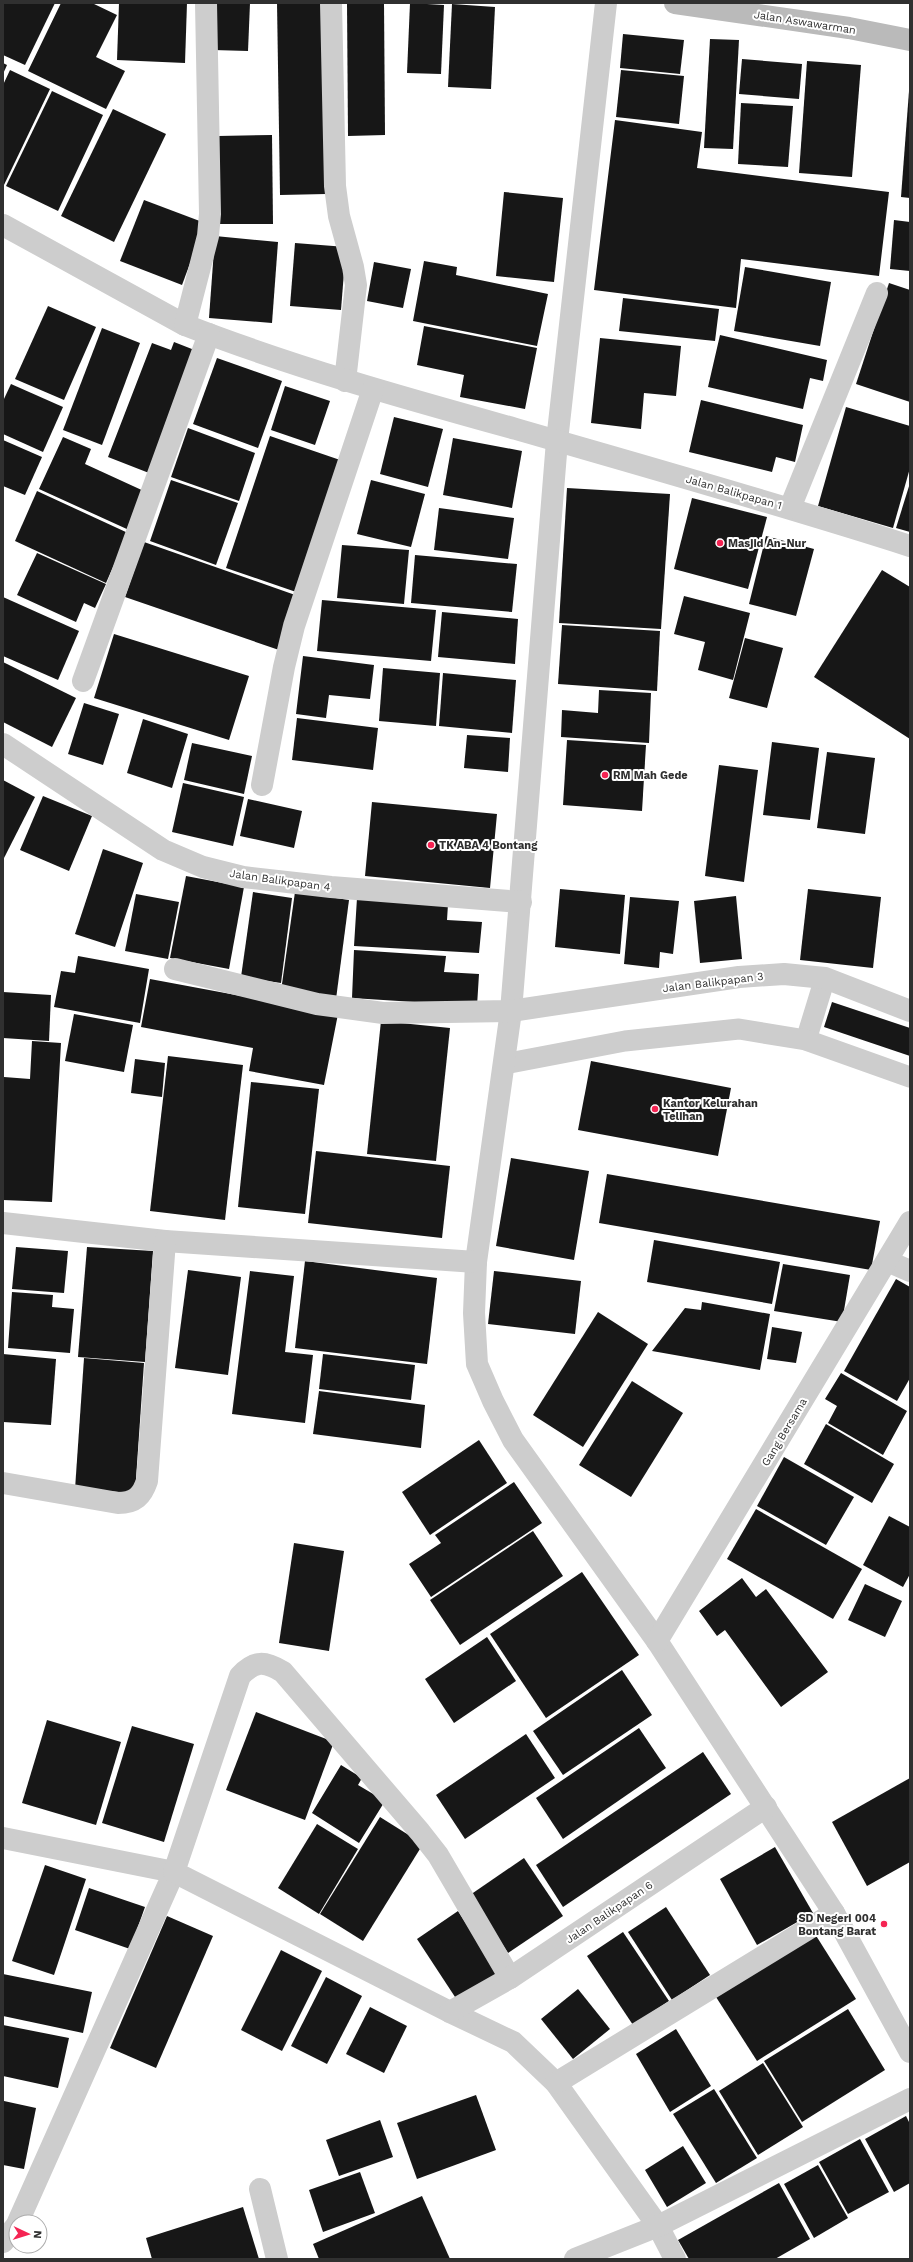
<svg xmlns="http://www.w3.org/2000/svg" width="913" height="2262" font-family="'Work Sans',sans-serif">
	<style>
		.building { fill: #171717 }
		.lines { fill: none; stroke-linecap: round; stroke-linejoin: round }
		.lane { stroke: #cdcdcd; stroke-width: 21 }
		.street { stroke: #cdcdcd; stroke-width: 22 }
		.secondary { stroke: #bababa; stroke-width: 22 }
		.poi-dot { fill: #f52453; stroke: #fff; stroke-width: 1.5 }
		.labels { text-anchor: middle; stroke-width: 4; stroke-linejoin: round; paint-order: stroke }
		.street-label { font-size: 11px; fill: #303030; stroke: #fff }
		.poi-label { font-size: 11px; font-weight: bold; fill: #303030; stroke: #fff; text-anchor: start }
	</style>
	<rect width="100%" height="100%" fill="#fff"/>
	<g class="building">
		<polygon points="3,3 55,3 25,65 3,55"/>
		<polygon points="61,3 92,3 117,15 96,57 125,71 106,109 28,71"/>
		<polygon points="119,3 187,3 185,63 117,60"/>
		<polygon points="215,3 250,3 248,51 213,50"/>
		<polygon points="277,3 323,3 326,194 280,195"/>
		<polygon points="347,3 384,3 385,135 348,136"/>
		<polygon points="410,3 444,5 441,74 407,73"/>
		<polygon points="452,4 495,7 491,89 448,87"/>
		<polygon points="623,34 684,40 680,74 620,68"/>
		<polygon points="710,39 739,40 733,149 704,148"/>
		<polygon points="742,59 802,64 799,99 739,94"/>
		<polygon points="807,61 861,65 852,177 799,173"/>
		<polygon points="3,63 7,65 3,74"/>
		<polygon points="10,70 50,89 3,187 3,85"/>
		<polygon points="621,70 684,76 679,124 616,117"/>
		<polygon points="52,91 103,115 58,211 6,186"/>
		<polygon points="909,91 910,91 910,198 901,197"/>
		<polygon points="741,103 793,106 788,167 738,164"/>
		<polygon points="113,109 166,134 114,242 61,216"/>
		<polygon points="615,120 702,132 697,168 889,192 879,276 741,259 736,308 594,290"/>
		<polygon points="272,135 273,224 219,224 218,136"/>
		<polygon points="504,192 563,198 554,282 496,276"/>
		<polygon points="144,200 205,223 182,285 120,261"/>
		<polygon points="894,220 910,222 910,271 890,269"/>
		<polygon points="215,236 278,242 272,323 209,318"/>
		<polygon points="295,243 346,247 341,310 290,306"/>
		<polygon points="424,261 457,267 456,275 548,294 537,346 413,321"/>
		<polygon points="374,262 411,269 403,308 367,301"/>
		<polygon points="745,267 831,282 820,346 734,331"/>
		<polygon points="889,283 910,290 910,402 856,384"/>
		<polygon points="623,298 719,309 715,341 619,331"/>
		<polygon points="48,306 96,327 64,400 15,379"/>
		<polygon points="424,326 537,348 525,409 460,397 464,375 417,365"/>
		<polygon points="102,328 140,343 102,445 63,430"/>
		<polygon points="720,335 827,360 823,381 810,378 803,409 708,387"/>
		<polygon points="600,338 681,346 676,396 644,393 641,429 591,423"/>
		<polygon points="174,342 197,351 149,473 108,457 152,343 171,350"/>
		<polygon points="217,358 282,381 258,448 193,424"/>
		<polygon points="11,384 63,407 43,452 3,434 3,401"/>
		<polygon points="285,386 330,401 315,445 271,430"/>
		<polygon points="701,400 803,425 795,462 776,457 772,472 689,452"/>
		<polygon points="846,407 910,426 910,468 893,528 818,506"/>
		<polygon points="394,417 443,429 428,487 380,474"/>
		<polygon points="188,428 255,453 239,501 171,477"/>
		<polygon points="270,436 343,461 299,593 226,568"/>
		<polygon points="63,437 91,449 85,464 146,492 129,530 39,489"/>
		<polygon points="453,438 522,451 512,508 443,495"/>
		<polygon points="3,440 42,457 25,495 3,486"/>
		<polygon points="171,480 238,503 216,565 150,541"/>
		<polygon points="371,480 425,494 411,547 357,534"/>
		<polygon points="910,483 910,532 896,528"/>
		<polygon points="567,488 670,494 661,629 559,623"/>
		<polygon points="37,491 128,533 106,583 15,541"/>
		<polygon points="692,498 767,517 748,589 674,569"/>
		<polygon points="439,508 514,518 508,559 434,550"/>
		<polygon points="766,536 814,549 796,616 749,604"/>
		<polygon points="144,542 298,596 279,650 125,597"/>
		<polygon points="342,545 409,550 404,604 337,598"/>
		<polygon points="37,553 106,584 95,608 84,603 76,622 17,595"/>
		<polygon points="415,555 517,564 512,612 411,603"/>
		<polygon points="882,570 910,587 910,739 814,677"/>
		<polygon points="684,596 750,613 733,680 698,670 705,642 674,634"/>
		<polygon points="3,597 79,631 58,680 3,656"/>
		<polygon points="322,600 436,610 431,661 317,651"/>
		<polygon points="442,612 518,619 515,664 438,657"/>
		<polygon points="562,625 660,631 657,691 558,684"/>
		<polygon points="114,634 249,676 229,740 94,698"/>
		<polygon points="745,638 783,648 767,708 729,698"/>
		<polygon points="303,656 374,665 370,699 329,695 326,718 296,714"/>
		<polygon points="3,662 76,698 52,747 3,722"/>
		<polygon points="383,668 440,673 436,726 379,721"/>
		<polygon points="443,673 516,680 512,733 439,726"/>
		<polygon points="599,690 651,693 649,743 561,737 562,710 598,713"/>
		<polygon points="84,703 119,714 103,765 68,754"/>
		<polygon points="297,718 378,728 373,770 292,760"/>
		<polygon points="143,719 188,734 172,788 127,773"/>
		<polygon points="467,735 510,738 508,772 464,768"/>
		<polygon points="567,740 646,745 642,811 563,805"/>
		<polygon points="772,742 819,748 810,820 763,815"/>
		<polygon points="192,743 252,756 244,794 184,780"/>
		<polygon points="827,752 875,758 865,834 817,828"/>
		<polygon points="719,765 758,770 744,882 705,876"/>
		<polygon points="3,780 35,797 3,860"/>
		<polygon points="183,783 244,797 233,846 172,832"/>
		<polygon points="43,796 92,816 69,871 20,850"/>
		<polygon points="248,799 302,811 294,848 240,836"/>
		<polygon points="372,802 497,814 490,888 365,876"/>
		<polygon points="103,849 143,863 115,947 75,934"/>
		<polygon points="186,876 244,887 229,969 170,958"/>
		<polygon points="560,889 625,895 620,954 555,947"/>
		<polygon points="808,889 881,897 873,968 800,960"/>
		<polygon points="253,892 292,898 281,983 241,977"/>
		<polygon points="295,892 349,900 336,999 281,991"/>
		<polygon points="136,894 179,902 168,959 125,951"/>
		<polygon points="736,896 742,959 700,963 694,901"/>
		<polygon points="630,897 679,901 673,954 660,952 659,968 624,964"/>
		<polygon points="357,898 448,904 447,920 482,922 479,953 354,946"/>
		<polygon points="354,950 446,956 444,972 479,974 477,1006 352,998"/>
		<polygon points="78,956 149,969 140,1023 54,1007 61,971 75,973"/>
		<polygon points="150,979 338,1014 324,1085 249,1071 253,1048 141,1027"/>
		<polygon points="3,992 51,995 49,1041 3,1038"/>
		<polygon points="832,1002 910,1028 910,1056 824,1027"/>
		<polygon points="74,1014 133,1025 124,1072 65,1061"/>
		<polygon points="381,1021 450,1028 436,1161 367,1154"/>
		<polygon points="32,1041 61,1043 52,1202 3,1200 4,1077 30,1079"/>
		<polygon points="168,1056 243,1065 225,1220 150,1211"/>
		<polygon points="135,1059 165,1063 162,1097 131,1093"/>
		<polygon points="591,1061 731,1088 718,1156 578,1130"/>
		<polygon points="251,1082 319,1089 305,1214 238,1207"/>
		<polygon points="316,1151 450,1166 442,1238 308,1223"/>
		<polygon points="511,1158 589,1171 574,1260 496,1246"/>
		<polygon points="607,1174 880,1221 871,1270 599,1223"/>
		<polygon points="654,1240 780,1262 772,1304 647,1282"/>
		<polygon points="16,1247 68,1251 64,1293 12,1289"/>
		<polygon points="87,1247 153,1251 145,1362 78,1357"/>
		<polygon points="305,1261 437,1278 427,1364 295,1348"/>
		<polygon points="783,1264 850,1275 842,1322 774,1311"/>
		<polygon points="188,1270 241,1277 228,1375 175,1368"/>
		<polygon points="250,1271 294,1276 285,1352 313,1355 305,1423 232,1414"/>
		<polygon points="494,1271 581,1281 575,1334 488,1324"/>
		<polygon points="896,1279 910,1287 910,1378 897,1401 844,1371"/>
		<polygon points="12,1292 53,1295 52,1307 74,1309 70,1353 8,1348"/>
		<polygon points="702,1302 770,1314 760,1370 652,1351 685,1308 701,1310"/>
		<polygon points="598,1312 648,1344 583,1447 533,1415"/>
		<polygon points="772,1327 802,1332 796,1363 767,1359"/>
		<polygon points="3,1354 56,1359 51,1425 3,1422"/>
		<polygon points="323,1354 415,1365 411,1400 319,1389"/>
		<polygon points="84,1358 144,1363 135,1493 75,1489"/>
		<polygon points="841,1373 907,1411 883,1455 828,1423 837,1406 825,1399"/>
		<polygon points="632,1381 683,1413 631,1497 579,1465"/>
		<polygon points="319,1391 425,1405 421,1448 313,1434"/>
		<polygon points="826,1424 894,1464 872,1503 804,1464"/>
		<polygon points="479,1440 507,1483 430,1535 402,1492"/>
		<polygon points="784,1457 854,1497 826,1545 757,1506"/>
		<polygon points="514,1482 542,1523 431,1597 409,1564 441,1543 435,1535"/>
		<polygon points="756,1509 862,1569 833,1619 727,1559"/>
		<polygon points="889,1516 910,1527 910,1574 903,1587 863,1565"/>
		<polygon points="533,1531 563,1576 460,1645 430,1600"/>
		<polygon points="294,1543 344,1551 329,1651 279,1643"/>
		<polygon points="582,1572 639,1655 546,1718 490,1634"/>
		<polygon points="742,1578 756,1597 766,1589 828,1672 781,1707 725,1630 717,1636 699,1611"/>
		<polygon points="865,1584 902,1601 885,1637 848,1620"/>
		<polygon points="487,1637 516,1681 454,1723 425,1679"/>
		<polygon points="622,1670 652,1715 563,1775 533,1731"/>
		<polygon points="256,1712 334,1742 305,1820 226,1790"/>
		<polygon points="47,1720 121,1742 96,1825 22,1803"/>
		<polygon points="132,1726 194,1744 164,1842 102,1823"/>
		<polygon points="639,1728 666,1768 563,1839 536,1798"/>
		<polygon points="526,1734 555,1778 465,1839 436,1795"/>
		<polygon points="703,1752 731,1794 563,1907 536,1865"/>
		<polygon points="341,1765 362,1778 358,1785 385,1801 359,1843 312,1813"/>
		<polygon points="910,1778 910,1862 867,1886 832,1822"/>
		<polygon points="380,1817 423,1844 363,1941 320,1914"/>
		<polygon points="317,1824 358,1849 319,1914 278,1888"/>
		<polygon points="775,1847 813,1913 757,1945 720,1879"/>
		<polygon points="524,1858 563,1916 508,1953 470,1895"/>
		<polygon points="45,1865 86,1879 54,1975 12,1961"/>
		<polygon points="89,1888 145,1907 130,1949 75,1930"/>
		<polygon points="666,1907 710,1975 672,2000 628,1932"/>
		<polygon points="458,1911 498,1973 457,2000 417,1939"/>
		<polygon points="167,1916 213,1936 156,2068 110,2048"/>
		<polygon points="623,1932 669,2001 633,2025 587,1956"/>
		<polygon points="815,1934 856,1999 757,2061 716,1997"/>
		<polygon points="281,1950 322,1971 282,2051 241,2030"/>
		<polygon points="3,1974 92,1992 83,2033 3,2016"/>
		<polygon points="326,1977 362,1996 327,2064 291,2046"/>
		<polygon points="578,1989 610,2029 573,2059 541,2019"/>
		<polygon points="370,2007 407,2026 384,2073 346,2054"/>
		<polygon points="848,2009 885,2070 802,2122 764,2061"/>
		<polygon points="3,2025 69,2038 58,2088 3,2076"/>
		<polygon points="676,2029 711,2086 670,2112 636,2054"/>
		<polygon points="763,2063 803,2127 758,2155 719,2091"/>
		<polygon points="714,2089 757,2158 716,2183 673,2114"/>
		<polygon points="476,2095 496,2150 417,2179 397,2123"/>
		<polygon points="4,2101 36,2108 24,2169 3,2165"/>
		<polygon points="906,2116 910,2124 910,2183 894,2192 865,2139"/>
		<polygon points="380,2120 393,2157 339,2176 326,2140"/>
		<polygon points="860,2139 889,2192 848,2214 819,2162"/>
		<polygon points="683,2146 706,2183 667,2207 645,2170"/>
		<polygon points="818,2165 848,2218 814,2238 784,2184"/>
		<polygon points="360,2172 375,2213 323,2232 309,2190"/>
		<polygon points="779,2183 810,2239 775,2259 689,2259 678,2240"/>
		<polygon points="422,2196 450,2259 319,2259 313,2244"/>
		<polygon points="243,2207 259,2259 152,2259 146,2238"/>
	</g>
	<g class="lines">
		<g class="lane">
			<polyline points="806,1040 825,978"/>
			<polyline points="504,1064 625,1041 739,1029 806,1040 910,1077"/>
		</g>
		<g class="street">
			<polyline points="331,3 335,186 339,216 353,267 356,285 345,381"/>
			<polyline points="606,3 557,441 511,1011 476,1262 474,1313 477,1364 493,1401 513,1440 657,1641 834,1913 910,2052"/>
			<path d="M3 225 185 325C293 367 404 398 516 429 647 467 779 504 910 546"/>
			<polyline points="185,325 208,236 210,214 206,3"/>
			<polyline points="790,508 877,293"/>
			<polyline points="83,681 209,334"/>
			<polyline points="3,744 163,850 203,867 243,877 331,887 521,902"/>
			<polyline points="262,785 284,667 294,626 373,389"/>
			<polyline points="175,969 317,1004 383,1013 511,1011 739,977 784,974 825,978 910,1011"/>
			<polyline points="3,1223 165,1241 476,1262"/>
			<polyline points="887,1261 910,1271"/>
			<path d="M3 1483 118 1503C135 1503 142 1496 147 1481L165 1241"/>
			<polyline points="657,1641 910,1222"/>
			<polyline points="3,1838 174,1872 18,2222"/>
			<path d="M510 1978 438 1855 420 1832 283 1672C265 1661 255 1660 240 1676L174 1872 450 2012 513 2042 556 2083 658 2226 675 2259"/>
			<polyline points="450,2012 510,1978 766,1807"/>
			<polyline points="556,2083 834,1913"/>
			<polyline points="260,2189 277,2259"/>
			<polyline points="3,2242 16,2226"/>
			<polyline points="575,2259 658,2226 910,2099"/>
		</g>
		<polyline class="secondary" points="675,3 849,28 910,40"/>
	</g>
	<g class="poi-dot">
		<circle cx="720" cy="543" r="4"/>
		<circle cx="605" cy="775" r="4"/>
		<circle cx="431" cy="845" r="4"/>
		<circle cx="655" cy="1109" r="4"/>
		<circle cx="884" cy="1924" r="4"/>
	</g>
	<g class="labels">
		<g class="street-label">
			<text transform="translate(805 22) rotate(9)" y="4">Jalan Aswawarman</text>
			<text transform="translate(734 492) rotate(16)" y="4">Jalan Balikpapan 1</text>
			<text transform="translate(280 880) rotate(8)" y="4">Jalan Balikpapan 4</text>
			<text transform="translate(713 982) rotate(-7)" y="4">Jalan Balikpapan 3</text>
			<text transform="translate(784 1432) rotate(-59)" y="4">Gang Bersama</text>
			<text transform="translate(609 1912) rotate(-34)" y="4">Jalan Balikpapan 6</text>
		</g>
		<g class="poi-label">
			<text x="728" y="547">Masjid An-Nur</text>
			<text x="613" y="779">RM Mah Gede</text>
			<text x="439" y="849">TK ABA 4 Bontang</text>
			<text x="663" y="1107">Kantor Kelurahan<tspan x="663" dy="13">Telihan</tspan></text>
			<text x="876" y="1922" text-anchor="end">SD Negeri 004<tspan x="876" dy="13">Bontang Barat</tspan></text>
		</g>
	</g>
	<rect width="913" height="2262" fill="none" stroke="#303030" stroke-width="8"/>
	<g transform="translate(28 2234) rotate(94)"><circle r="19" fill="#ffffff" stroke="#acacac"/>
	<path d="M0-3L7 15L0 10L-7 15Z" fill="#f52453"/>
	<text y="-6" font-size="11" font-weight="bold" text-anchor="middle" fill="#303030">N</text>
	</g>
</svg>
